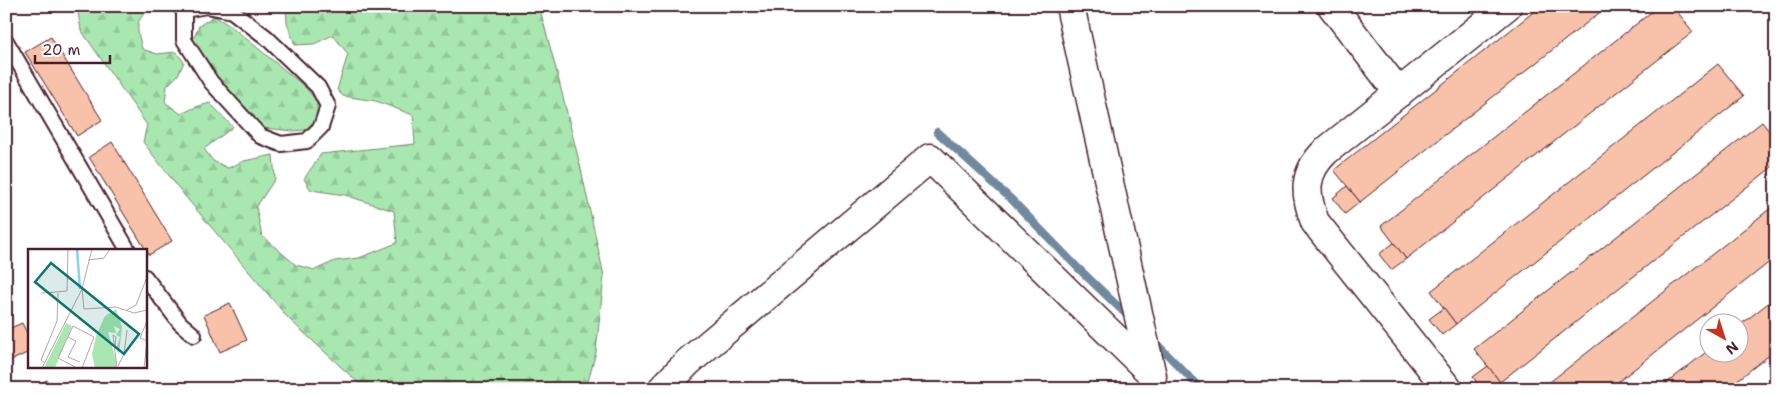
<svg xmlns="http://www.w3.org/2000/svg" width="1782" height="395" font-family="'Shantell Sans',sans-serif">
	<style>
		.forest { fill: url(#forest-firs); stroke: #79846e }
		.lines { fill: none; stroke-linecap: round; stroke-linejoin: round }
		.stream { stroke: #71899f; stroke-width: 8 }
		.building { fill: #f7c2a9; stroke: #4a1f2b }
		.lane-casing { stroke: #4a1f2b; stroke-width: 18 }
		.street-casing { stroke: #4a1f2b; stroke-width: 31 }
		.lane { stroke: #fff; stroke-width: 14 }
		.street { stroke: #fff; stroke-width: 28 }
		.inset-river { fill: none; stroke: #8bd0ec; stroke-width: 2.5 }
		.inset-road { fill: none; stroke: #b7a5aa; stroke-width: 1 }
		.view { fill: #0f766e; fill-opacity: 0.15; stroke: #0f766e; stroke-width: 2.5 }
		.inset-edge { fill: none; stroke: #4a1f2b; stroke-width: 2.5 }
	</style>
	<defs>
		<pattern id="forest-firs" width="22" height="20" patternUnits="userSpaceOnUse" patternTransform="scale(1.25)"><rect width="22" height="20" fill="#a8e8b0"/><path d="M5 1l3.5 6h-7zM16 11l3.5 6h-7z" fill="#92c798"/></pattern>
	</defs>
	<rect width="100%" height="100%" fill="#fff"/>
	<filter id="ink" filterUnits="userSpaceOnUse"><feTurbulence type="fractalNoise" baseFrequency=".02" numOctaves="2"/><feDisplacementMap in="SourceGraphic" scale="10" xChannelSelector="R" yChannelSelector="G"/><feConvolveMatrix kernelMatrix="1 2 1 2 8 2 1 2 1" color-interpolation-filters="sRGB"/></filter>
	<g filter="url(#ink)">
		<g class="forest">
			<path d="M77 6H150L151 9C132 21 138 30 142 49L157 54 176 52 184 62 178 75 167 86 165 102 181 114 196 107 210 103 233 127 204 149 213 161 228 168 244 161 273 155 275 179 256 207 262 236 296 265 315 270 335 261 359 258 397 243 394 211 345 195 311 190 304 179 321 154 415 144 413 115 376 101 343 96 337 90 348 54 333 35 314 44 295 45 287 23 286 6H539L556 69 581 169 604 276 596 352 586 389H365L289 319 184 195 143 142 147 125 81 30Z"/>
			<polygon points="214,16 232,27 304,86 317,101 317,118 305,130 293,131 264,128 240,108 203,62 192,42 199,26"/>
		</g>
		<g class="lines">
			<g class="stream">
				<polyline points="937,132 1012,200 1078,268 1130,318"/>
				<polyline points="1153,340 1201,389"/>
			</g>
		</g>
		<g class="building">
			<polygon points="1541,6 1608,6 1360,202 1334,170"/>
			<polygon points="1659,6 1673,6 1693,32 1406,259 1381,226"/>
			<polygon points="51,37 102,120 77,136 25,52"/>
			<polygon points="1718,64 1744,96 1456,324 1431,291"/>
			<polygon points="1762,122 1776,140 1776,164 1500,382 1474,349"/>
			<polygon points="112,142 172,241 149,255 89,157"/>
			<polygon points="1347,186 1360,202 1345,214 1333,198"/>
			<polygon points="1776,204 1776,257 1609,389 1541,389"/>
			<polygon points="1394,243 1406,259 1391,270 1379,254"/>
			<polygon points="1776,297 1776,350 1726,389 1659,389 1710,349 1710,352 1740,352 1740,325"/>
			<polygon points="230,303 247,340 220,352 204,315"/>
			<polygon points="1444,308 1456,324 1442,335 1429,319"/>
			<polygon points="22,323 29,337 29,352 6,363 6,330"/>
			<polygon points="1488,366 1500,382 1491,389 1482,389 1473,377"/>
			<polygon points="47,380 51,389 27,389"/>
		</g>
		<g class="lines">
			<defs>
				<g id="lane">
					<polyline points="179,6 184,10 207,6 232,11 266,37 318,87 328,106 321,127 307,141 281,144 260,136 211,82 184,40 184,10"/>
					<polyline points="6,41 128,250"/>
					<polyline points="145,277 180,323 194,335"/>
				</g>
				<g id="street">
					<polyline points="1070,6 1152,376"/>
					<polyline points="1332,6 1399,93"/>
					<polyline points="662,389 688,362 930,158 1151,373"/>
					<path d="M1448 389 1315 222C1304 193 1303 173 1326 151L1507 6"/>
				</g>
			</defs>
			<use href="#lane" class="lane-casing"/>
			<use href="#street" class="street-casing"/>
			<use href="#lane" class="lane"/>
			<use href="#street" class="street"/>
		</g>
	</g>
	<g transform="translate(28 249)">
		<rect width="119" height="119" fill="#fff"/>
		<path d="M38 74 44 77 27 119H16Z" fill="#a8e8b0"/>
		<path d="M88 60 94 78 91 105 88 100 92 88 88 86 92 80 86 77 88 84 80 83 89 115 87 119H67L64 105 68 87 77 67Z" fill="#a8e8b0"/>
		<path class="inset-river" d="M49 0 52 40"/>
		<path class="inset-road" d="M60 11 76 9 82 0M54 40 56 60 88 58 106 64 119 61M14 44 39 42 40 0M99 61 108 56 119 28M119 72 112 89 119 92M40 88 48 92 40 108 52 113M87 97 88 88 85 86 89 119M17 114 13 111 29 72 30 44M90 117 96 105 99 81M14 119 54 40 64 0M49 119 30 109 45 77 66 88 54 119M116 119 119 93"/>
		<path class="view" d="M23 14 111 85 96 105 7 33Z"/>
		<rect width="119" height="119" class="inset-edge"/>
	</g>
	<rect width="1782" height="395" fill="none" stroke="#fff" stroke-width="25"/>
	<rect x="12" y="12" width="1757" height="370" fill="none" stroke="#4a1f2b" stroke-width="2" filter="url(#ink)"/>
	<g transform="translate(1724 338) rotate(141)"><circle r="24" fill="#ffffff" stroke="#b7a5aa"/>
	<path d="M0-4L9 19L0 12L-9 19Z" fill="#c8321e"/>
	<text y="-8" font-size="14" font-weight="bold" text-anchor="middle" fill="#4a1f2b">N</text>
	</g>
	<path d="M35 55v8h75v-8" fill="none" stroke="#4a1f2b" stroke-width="2.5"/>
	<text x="42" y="55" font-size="15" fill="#4a1f2b" stroke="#ffffff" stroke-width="4" paint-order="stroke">20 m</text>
</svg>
